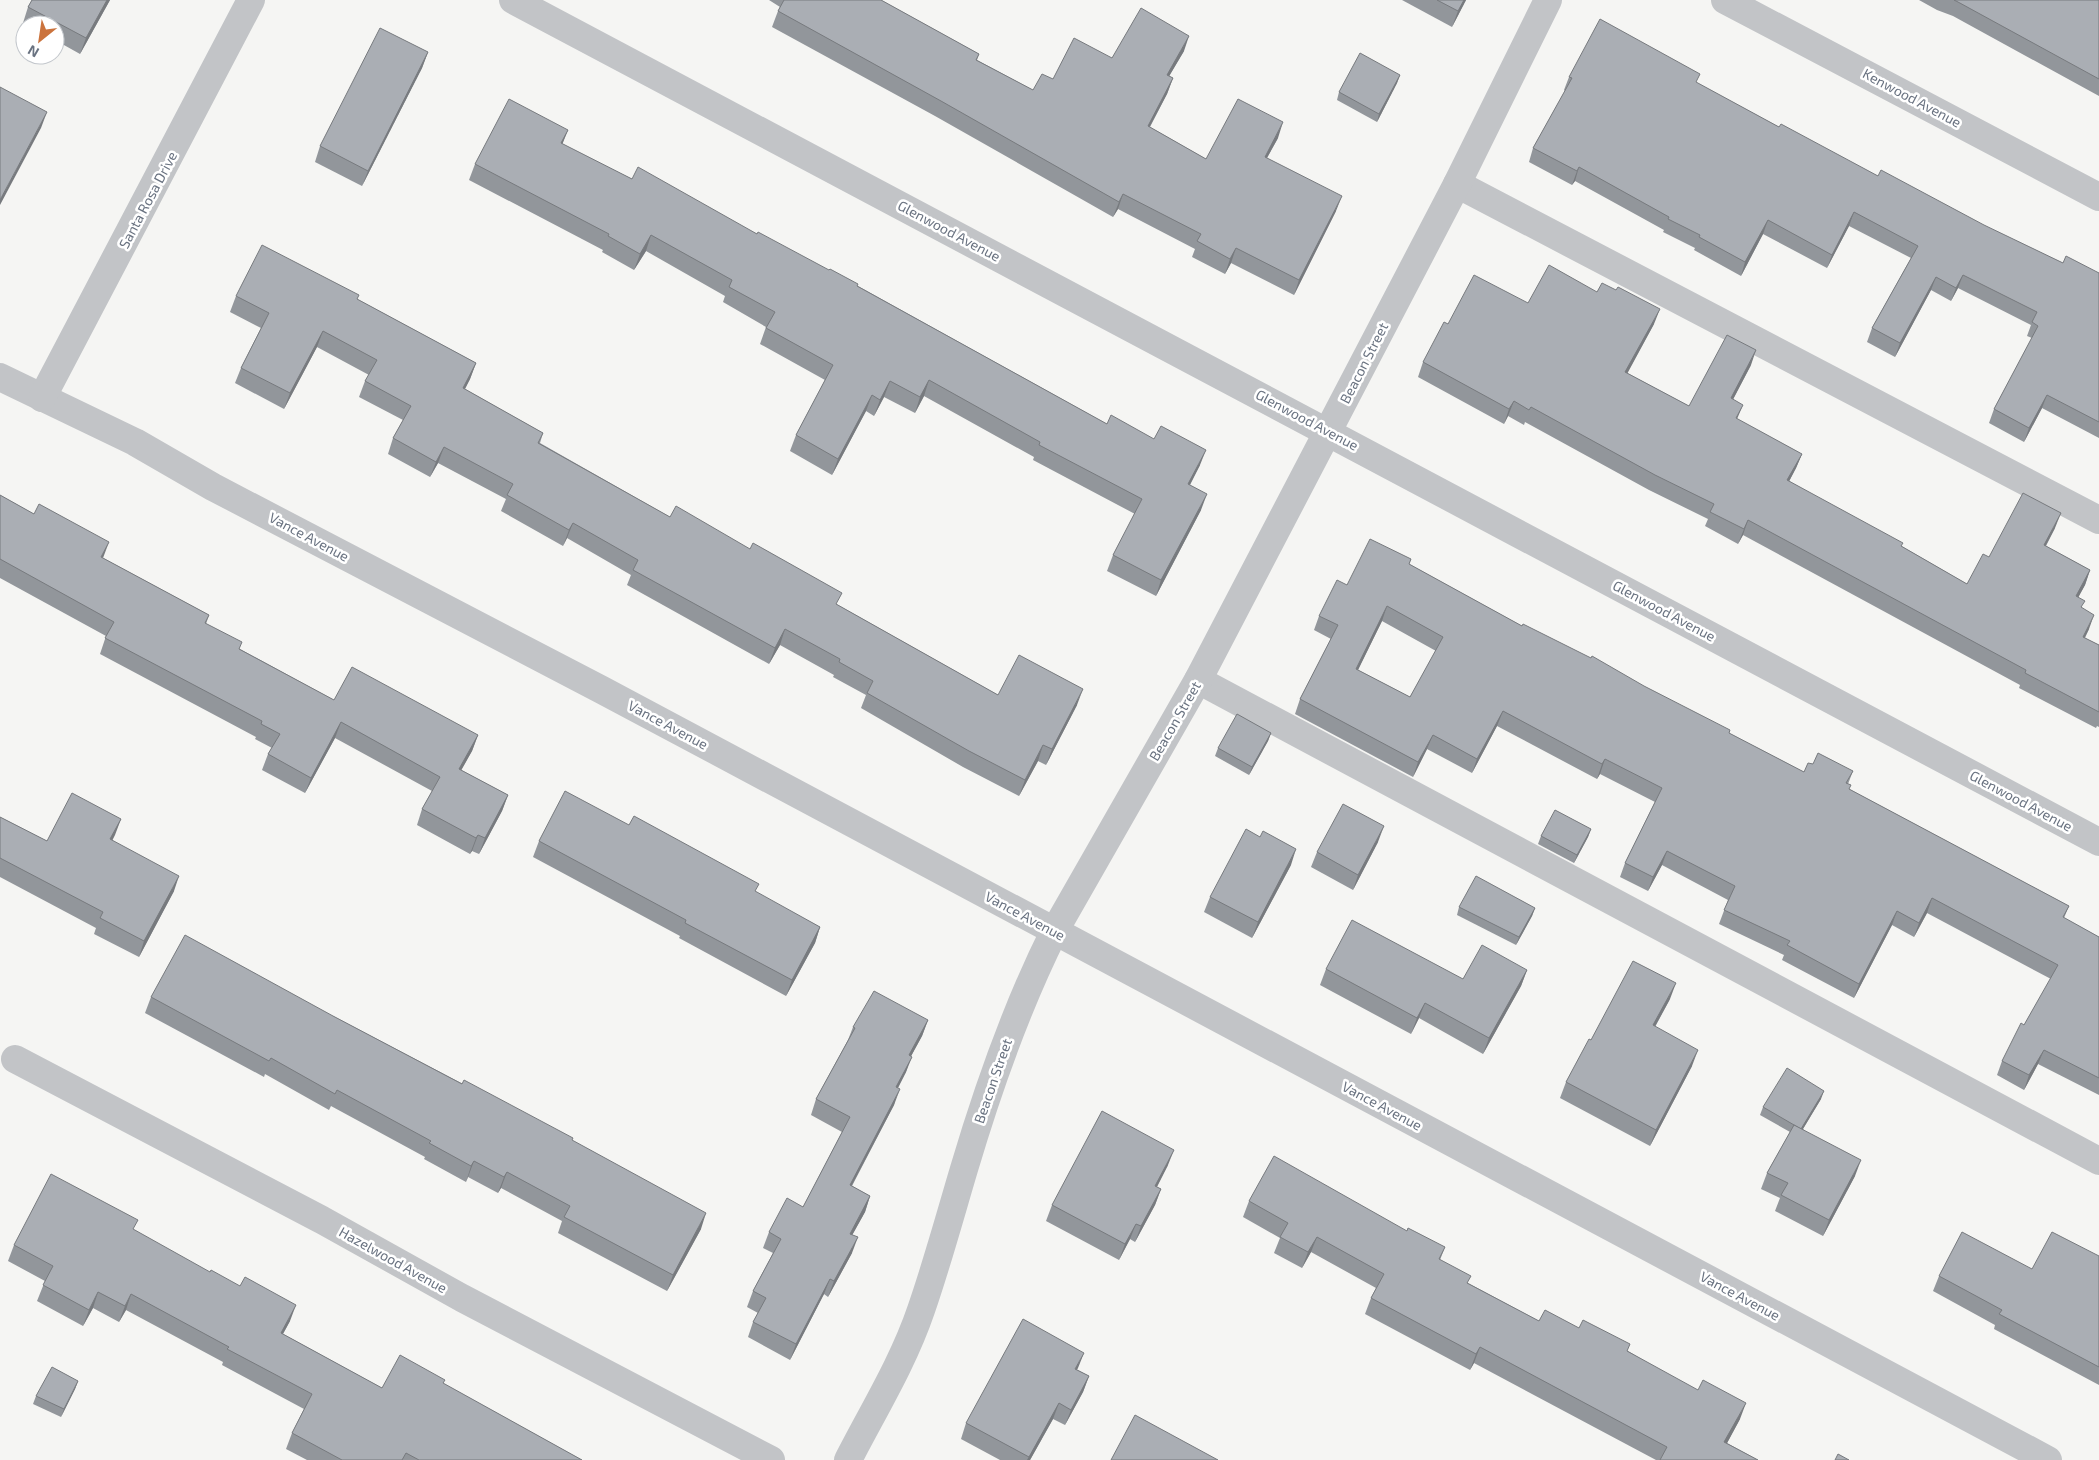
<svg xmlns="http://www.w3.org/2000/svg" width="2099" height="1460" font-family="'Exo 2',sans-serif">
	<style>
		.lines { fill: none; stroke-linecap: round; stroke-linejoin: round }
		.minor { stroke: #c2c4c7; stroke-width: 28 }
		.wall { fill: #92969b; fill-rule: evenodd }
		.shaded-wall { fill: #777a7e }
		.building { fill: #aaaeb4; stroke: #777a7e; fill-rule: evenodd }
		.labels { text-anchor: middle; stroke-width: 5; stroke-linejoin: round; paint-order: stroke }
		.street-label { font-size: 14px; fill: #697280; stroke: #fff }
	</style>
	<rect width="100%" height="100%" fill="#f5f5f3"/>
	<g class="lines">
		<g class="minor">
			<polyline points="513,0 2099,842"/>
			<polyline points="1725,0 2099,197"/>
			<polyline points="1457,184 2099,520"/>
			<polyline points="0,377 135,442 213,487 602,690 2048,1460"/>
			<polyline points="42,398 251,0"/>
			<polyline points="1198,680 2099,1161"/>
			<polyline points="15,1059 322,1220 462,1298 771,1460"/>
			<path d="M848 1460C873 1411 903 1363 921 1310 937 1264 950 1216 964 1169 988 1088 1016 1008 1054 932L1198 680 1457 184 1548 0"/>
		</g>
	</g>
	<g class="wall">
		<polygon points="32,0 110,0 80,54 55,40 55,25 27,25 23,23 28,7"/>
		<polygon points="769,0 881,0 979,54 977,60 1033,90 1053,79 1112,58 1184,51 1169,76 1173,78 1167,94 1150,127 1206,159 1278,138 1267,158 1336,211 1294,295 1231,263 1225,274 1192,257 1195,249 1118,209 1113,217 935,116 772,27 778,11 780,7"/>
		<polygon points="1402,0 1466,0 1452,27"/>
		<polygon points="1919,0 2099,0 2099,96 1953,16 1937,10"/>
		<polygon points="428,52 422,68 362,186 315,162 320,146"/>
		<polygon points="1400,75 1397,83 1377,122 1337,100 1339,92"/>
		<polygon points="1569,77 1697,83 1779,127 1878,176 2063,263 2099,273 2099,438 2042,408 2024,442 1989,423 1994,409 2032,338 2027,336 2031,325 1958,288 1951,301 1931,290 1895,357 1867,342 1872,328 1911,258 1849,226 1827,268 1763,234 1741,276 1694,250 1695,248 1663,232 1664,230 1575,181 1572,185 1529,162 1533,148 1565,91 1564,90"/>
		<polygon points="568,130 562,144 632,179 757,234 858,286 1107,424 1200,465 1190,485 1201,510 1156,596 1107,571 1113,555 1135,514 1033,460 1034,457 924,396 915,413 884,397 874,416 866,411 832,475 790,451 796,435 825,380 760,344 766,327 723,302 725,296 646,251 634,270 602,252 603,250 469,180 475,164"/>
		<polygon points="1616,290 1654,324 1627,373 1689,406 1751,365 1733,399 1737,419 1802,454 1796,468 1789,481 1967,584 1989,557 2055,528 2046,546 2090,570 2085,585 2078,597 2082,608 2089,629 2085,638 2099,645 2099,727 2097,726 2096,728 2019,688 2020,685 1743,535 1738,544 1705,526 1708,519 1649,490 1525,422 1524,425 1508,416 1504,424 1418,377 1423,362 1448,324 1528,303 1597,292"/>
		<polygon points="236,296 357,299 476,363 470,379 465,389 543,433 540,443 670,517 838,605 998,695 1077,705 1046,765 1038,761 1019,796 963,767 861,708 866,695 833,677 834,675 780,645 769,664 627,585 631,575 567,538 563,546 501,511 506,499 438,463 430,477 388,454 393,438 403,420 359,397 365,381 369,375 317,347 284,409 235,383 241,368 261,328 230,312"/>
		<polygon points="0,495 34,514 103,558 209,615 206,624 240,649 334,700 478,735 472,751 461,770 508,795 502,811 479,854 472,851 470,854 417,825 422,809 432,791 335,738 305,793 262,770 268,754 272,748 255,739 256,737 100,654 106,636 0,578"/>
		<path d="M1411 559 1409 564 1522 626 1804 772 1813 764 1853 771 1848 784 1849 789 2069 906 2064 918 2099 937V1095L2038 1064 2024 1090 1997 1075 2002 1061 2024 1025 2051 979 1927 913 1914 937 1892 925 1854 998 1782 960 1784 955 1719 924 1728 900 1662 865 1648 891 1620 877 1625 863 1655 802 1600 774 1597 779 1497 726 1472 773 1427 749 1413 777 1295 714 1300 699 1331 639 1314 630 1319 616 1347 585ZM1382 621 1436 651 1410 697 1358 670Z"/>
		<polygon points="1271,733 1268,741 1249,775 1215,756 1218,748"/>
		<polygon points="0,817 47,841 121,819 112,840 174,891 139,957 94,934 96,928 0,877"/>
		<polygon points="629,825 820,927 815,943 786,996 679,938 680,936 533,857 539,841"/>
		<polygon points="1591,829 1588,837 1574,863 1538,844 1541,836"/>
		<polygon points="1378,842 1353,890 1311,867 1317,852"/>
		<polygon points="1291,865 1252,938 1204,912 1210,897"/>
		<polygon points="1459,907 1535,908 1532,916 1516,945 1457,915"/>
		<polygon points="1326,969 1463,979 1527,970 1521,986 1483,1054 1419,1018 1411,1034 1320,985"/>
		<polygon points="151,997 333,1016 572,1141 701,1229 667,1291 558,1233 562,1221 501,1188 498,1193 468,1177 466,1182 424,1159 425,1157 331,1106 329,1110 265,1074 264,1077 145,1013"/>
		<polygon points="1670,999 1655,1027 1692,1066 1650,1146 1560,1098 1566,1082 1591,1040"/>
		<polygon points="928,1020 922,1036 911,1056 906,1072 898,1088 894,1105 852,1186 870,1196 865,1212 852,1235 852,1253 828,1297 824,1294 790,1360 748,1337 753,1322 758,1313 747,1307 753,1291 773,1253 763,1248 769,1232 803,1207 842,1132 811,1115 816,1099 848,1040 853,1027"/>
		<polygon points="1821,1099 1803,1129 1855,1176 1823,1236 1775,1211 1780,1198 1761,1189 1767,1173 1790,1132 1760,1115 1763,1107"/>
		<polygon points="1168,1165 1157,1187 1161,1189 1155,1205 1135,1242 1130,1239 1119,1260 1046,1221 1052,1205"/>
		<polygon points="1249,1201 1407,1231 1445,1247 1440,1260 1468,1283 1539,1321 1579,1328 1628,1351 1740,1419 1727,1443 1758,1460 1656,1460 1474,1363 1470,1370 1365,1314 1371,1298 1376,1288 1311,1252 1302,1268 1274,1253 1280,1238 1243,1217"/>
		<polygon points="134,1230 290,1321 283,1334 382,1388 444,1384 582,1460 307,1460 286,1449 292,1433 304,1409 222,1365 223,1362 126,1310 119,1322 93,1308 83,1326 37,1301 45,1281 8,1261 14,1245"/>
		<polygon points="2099,1256 2099,1385 1994,1329 1995,1325 1933,1291 1939,1276 2032,1269"/>
		<polygon points="1078,1370 1089,1376 1083,1392 1065,1425 1053,1419 1030,1460 1000,1460 961,1439 966,1423"/>
		<polygon points="78,1381 75,1389 61,1417 33,1404 36,1396"/>
	</g>
	<g class="shaded-wall">
		<polygon points="107,0 110,0 80,54 86,38"/>
		<polygon points="1464,0 1466,0 1452,27 1458,11"/>
		<polygon points="1189,36 1184,51 1161,90 1167,75"/>
		<polygon points="428,52 422,68 362,186 368,171"/>
		<polygon points="1400,75 1397,83 1377,122 1379,114"/>
		<polygon points="1173,78 1167,94 1142,141 1148,126"/>
		<polygon points="47,112 41,128 0,205 0,200"/>
		<polygon points="1283,122 1278,138 1259,172 1265,157"/>
		<polygon points="568,130 562,145 561,143"/>
		<polygon points="1579,167 1575,181 1572,185 1577,171"/>
		<polygon points="1123,194 1118,209 1113,217 1119,202"/>
		<polygon points="1342,196 1336,211 1294,295 1299,280"/>
		<polygon points="1854,212 1849,226 1827,268 1832,255"/>
		<polygon points="1768,220 1763,234 1741,276 1745,262"/>
		<polygon points="651,235 646,251 634,270 640,254"/>
		<polygon points="1236,248 1231,263 1225,274 1230,259"/>
		<polygon points="1963,275 1958,288 1951,301 1956,288"/>
		<polygon points="1936,277 1931,290 1895,357 1900,343"/>
		<polygon points="1660,309 1654,324 1620,387 1625,372"/>
		<polygon points="323,331 317,347 284,409 290,393"/>
		<polygon points="1756,350 1751,365 1726,413 1731,398"/>
		<polygon points="476,363 470,379 457,404 463,388"/>
		<polygon points="929,380 924,396 915,413 920,397"/>
		<polygon points="890,381 884,397 874,416 880,400"/>
		<polygon points="872,395 866,411 832,475 838,459"/>
		<polygon points="2047,395 2042,408 2024,442 2029,428"/>
		<polygon points="1514,401 1508,416 1504,424 1509,409"/>
		<polygon points="1743,405 1737,419 1736,418"/>
		<polygon points="444,447 438,463 430,477 436,462"/>
		<polygon points="1206,450 1200,465 1182,500 1188,484"/>
		<polygon points="1802,454 1796,468 1782,495 1787,480"/>
		<polygon points="1207,494 1201,510 1156,596 1161,580"/>
		<polygon points="2061,513 2055,528 2038,560 2044,545"/>
		<polygon points="1748,520 1743,535 1738,544 1744,529"/>
		<polygon points="573,523 567,538 563,546 569,530"/>
		<polygon points="109,542 103,558 101,557"/>
		<polygon points="2090,570 2085,585 2071,611 2076,596"/>
		<polygon points="1387,606 1382,621 1351,684 1356,669"/>
		<polygon points="2094,615 2089,629 2077,652 2083,637"/>
		<polygon points="785,629 780,645 769,664 775,648"/>
		<polygon points="1083,689 1077,705 1046,765 1052,749"/>
		<polygon points="1503,711 1497,726 1472,773 1477,759"/>
		<polygon points="341,722 335,738 305,793 311,778"/>
		<polygon points="1271,733 1268,741 1249,775 1252,767"/>
		<polygon points="478,735 472,751 453,785 459,769"/>
		<polygon points="1433,735 1427,749 1413,777 1418,762"/>
		<polygon points="1043,745 1038,761 1019,796 1025,780"/>
		<polygon points="1605,759 1600,774 1597,779 1602,764"/>
		<polygon points="508,795 502,811 479,854 485,838"/>
		<polygon points="121,819 115,835 105,855 110,839"/>
		<polygon points="1384,826 1378,842 1353,890 1358,875"/>
		<polygon points="1591,829 1588,837 1574,863 1577,855"/>
		<polygon points="478,835 472,851 470,854 476,838"/>
		<polygon points="1296,849 1291,865 1252,938 1258,922"/>
		<polygon points="1667,851 1662,865 1648,891 1653,877"/>
		<polygon points="179,876 174,891 139,957 144,941"/>
		<polygon points="1932,898 1927,913 1914,937 1919,923"/>
		<polygon points="1535,908 1532,916 1516,945 1519,937"/>
		<polygon points="1897,911 1892,925 1854,998 1859,984"/>
		<polygon points="820,927 815,943 786,996 792,980"/>
		<polygon points="1527,970 1521,986 1483,1054 1489,1038"/>
		<polygon points="1676,983 1670,999 1647,1041 1653,1025"/>
		<polygon points="1425,1003 1419,1018 1411,1034 1417,1018"/>
		<polygon points="928,1020 922,1036 903,1071 909,1055"/>
		<polygon points="1698,1050 1692,1066 1650,1146 1656,1130"/>
		<polygon points="2044,1050 2038,1064 2024,1090 2029,1075"/>
		<polygon points="912,1057 906,1072 890,1103 896,1087"/>
		<polygon points="900,1089 894,1105 844,1200 850,1185"/>
		<polygon points="1824,1091 1821,1099 1798,1137 1801,1129"/>
		<polygon points="1174,1150 1168,1165 1149,1202 1155,1186"/>
		<polygon points="1861,1160 1855,1176 1823,1236 1829,1220"/>
		<polygon points="474,1161 468,1177 466,1182 471,1166"/>
		<polygon points="507,1172 501,1188 498,1193 504,1177"/>
		<polygon points="1161,1189 1155,1205 1135,1242 1141,1226"/>
		<polygon points="870,1196 865,1212 844,1250 850,1234"/>
		<polygon points="706,1213 701,1229 667,1291 673,1275"/>
		<polygon points="1136,1224 1130,1239 1119,1260 1125,1244"/>
		<polygon points="858,1237 852,1253 828,1297 834,1281"/>
		<polygon points="1317,1237 1311,1252 1302,1268 1308,1252"/>
		<polygon points="830,1279 824,1294 790,1360 796,1344"/>
		<polygon points="98,1292 93,1308 83,1326 89,1310"/>
		<polygon points="131,1294 126,1310 119,1322 125,1306"/>
		<polygon points="296,1305 290,1321 275,1348 281,1333"/>
		<polygon points="1480,1347 1474,1363 1470,1370 1476,1354"/>
		<polygon points="1084,1353 1078,1368 1070,1384 1075,1369"/>
		<polygon points="1089,1376 1083,1392 1065,1425 1071,1410"/>
		<polygon points="78,1381 75,1389 61,1417 64,1409"/>
		<polygon points="1059,1403 1053,1419 1030,1460 1027,1460"/>
		<polygon points="1746,1403 1740,1419 1719,1458 1724,1442"/>
	</g>
	<g class="building">
		<polygon points="32,0 107,0 86,38 28,7"/>
		<polygon points="784,0 881,0 979,54 976,60 1033,90 1042,74 1053,79 1074,38 1112,58 1141,8 1189,36 1167,75 1173,78 1148,126 1206,159 1238,99 1283,122 1265,157 1342,196 1299,280 1236,248 1230,259 1197,241 1201,234 1123,194 1119,202 941,101 778,11"/>
		<polygon points="1437,0 1464,0 1458,11"/>
		<polygon points="1954,0 2099,0 2099,79 1958,2"/>
		<polygon points="1600,19 1700,74 1696,82 1779,127 1781,124 1878,176 1881,170 1984,225 2063,263 2066,256 2099,273 2099,422 2047,395 2029,428 1994,409 2038,326 2032,322 2037,312 1963,275 1956,288 1936,277 1900,343 1872,328 1918,246 1854,212 1832,255 1768,220 1745,262 1699,237 1700,235 1668,219 1669,217 1579,167 1577,171 1533,148 1572,78 1569,77"/>
		<polygon points="380,28 428,52 368,171 320,146"/>
		<polygon points="1360,53 1400,75 1379,114 1339,92"/>
		<polygon points="0,87 47,112 0,200"/>
		<polygon points="509,99 568,130 561,143 632,179 638,167 757,234 758,232 829,270 830,269 858,284 857,286 1107,424 1111,415 1154,439 1161,426 1206,450 1188,484 1207,494 1161,580 1113,555 1142,499 1039,445 1040,442 929,380 920,397 890,381 880,400 872,395 838,459 796,435 833,365 766,328 775,312 729,287 732,280 651,235 640,254 608,236 609,234 475,164"/>
		<polygon points="262,245 359,295 357,299 476,363 463,388 543,433 538,443 670,517 676,506 750,549 753,543 842,593 836,604 998,695 1019,655 1083,689 1052,749 1043,745 1025,780 969,751 867,693 873,681 839,662 840,659 785,629 775,648 633,570 638,560 573,523 569,530 507,495 513,484 444,447 436,462 393,438 411,406 365,381 377,360 323,331 290,393 241,368 269,313 236,296"/>
		<polygon points="1549,265 1597,292 1602,283 1616,290 1618,287 1660,309 1625,372 1689,406 1727,335 1756,350 1731,398 1743,405 1736,418 1802,454 1787,480 1903,543 1901,546 1967,584 1983,554 1989,557 2023,493 2061,513 2044,545 2090,570 2076,596 2085,601 2081,607 2094,615 2083,637 2099,645 2099,712 2025,673 2026,670 1748,520 1744,529 1710,512 1714,504 1655,475 1531,407 1529,410 1514,401 1509,409 1423,362 1444,322 1448,324 1474,275 1528,303"/>
		<polygon points="0,495 34,514 39,504 109,542 101,557 209,615 205,623 242,642 239,649 334,700 352,667 478,735 459,769 508,795 485,838 478,835 476,838 422,809 440,777 341,722 311,778 268,754 280,734 261,724 262,721 105,638 114,622 0,559"/>
		<path d="M1370 539 1411 559 1409 564 1522 626 1523 624 1591 658 1592 656 1644 686 1730 730 1729 733 1804 772 1808 763 1813 764 1818 753 1853 771 1846 783 1851 785 1849 789 2069 906 2063 917 2099 937V1078L2044 1050 2029 1075 2002 1061 2021 1023 2024 1025 2058 965 1932 898 1919 923 1897 911 1859 984 1787 945 1790 941 1724 910 1735 886 1667 851 1653 877 1625 863 1662 788 1605 759 1602 764 1503 711 1477 759 1433 735 1418 762 1300 699 1338 625 1319 616 1337 580 1347 585ZM1387 606 1443 637 1410 697 1356 669Z"/>
		<polygon points="1237,714 1271,733 1252,767 1218,748"/>
		<polygon points="565,791 629,825 634,816 759,884 755,891 820,927 792,980 685,923 686,920 539,841"/>
		<polygon points="72,793 121,819 110,839 179,876 144,941 100,918 103,912 0,858 0,817 47,841"/>
		<polygon points="1343,804 1384,826 1358,875 1317,852"/>
		<polygon points="1555,810 1591,829 1577,855 1541,836"/>
		<polygon points="1246,829 1260,837 1263,831 1296,849 1258,922 1210,897"/>
		<polygon points="1476,876 1535,908 1519,937 1459,907"/>
		<polygon points="1352,920 1463,979 1482,945 1527,970 1489,1038 1425,1003 1417,1018 1326,969"/>
		<polygon points="185,935 333,1016 462,1084 464,1080 573,1138 572,1140 706,1213 673,1275 564,1217 570,1206 507,1172 504,1177 474,1161 471,1166 429,1143 431,1141 337,1090 335,1094 271,1058 269,1061 151,997"/>
		<polygon points="1633,961 1676,983 1653,1025 1698,1050 1656,1130 1566,1082 1589,1039 1591,1040"/>
		<polygon points="874,991 928,1020 909,1055 912,1057 896,1087 900,1089 850,1185 870,1196 850,1234 858,1237 834,1281 830,1279 796,1344 753,1322 766,1298 753,1291 781,1239 769,1232 787,1198 803,1207 850,1117 816,1099 855,1028 853,1027"/>
		<polygon points="1787,1068 1824,1091 1801,1129 1763,1107"/>
		<polygon points="1102,1111 1174,1150 1155,1186 1161,1189 1141,1226 1136,1224 1125,1244 1052,1205"/>
		<polygon points="1794,1125 1861,1160 1829,1220 1781,1195 1788,1183 1767,1173"/>
		<polygon points="1274,1156 1407,1231 1408,1228 1445,1247 1439,1259 1471,1276 1467,1283 1539,1321 1545,1310 1579,1328 1583,1320 1630,1344 1627,1351 1698,1390 1703,1380 1746,1403 1724,1442 1758,1460 1660,1460 1667,1447 1480,1347 1476,1354 1371,1298 1384,1274 1317,1237 1308,1252 1280,1237 1288,1223 1249,1201"/>
		<polygon points="51,1174 138,1220 133,1229 210,1272 211,1270 240,1286 245,1277 296,1305 281,1333 382,1388 400,1355 445,1380 443,1383 582,1460 419,1460 406,1453 402,1460 342,1460 292,1433 312,1394 227,1349 229,1347 131,1294 125,1306 98,1292 89,1310 43,1285 53,1266 14,1245"/>
		<polygon points="1962,1232 2032,1269 2052,1232 2099,1256 2099,1367 1999,1314 2002,1310 1939,1276"/>
		<polygon points="1023,1319 1084,1353 1075,1369 1089,1376 1071,1410 1059,1403 1029,1457 966,1423"/>
		<polygon points="52,1367 78,1381 64,1409 36,1396"/>
		<polygon points="1135,1415 1218,1460 1111,1460"/>
		<polygon points="1838,1454 1849,1460 1835,1460"/>
	</g>
	<g class="labels">
		<g class="street-label">
			<text transform="translate(1912 98) rotate(28)" y="5">Kenwood Avenue</text>
			<text transform="translate(148 200) rotate(-62)" y="5">Santa Rosa Drive</text>
			<text transform="translate(949 231) rotate(28)" y="5">Glenwood Avenue</text>
			<text transform="translate(1364 363) rotate(-63)" y="5">Beacon Street</text>
			<text transform="translate(1307 420) rotate(28)" y="5">Glenwood Avenue</text>
			<text transform="translate(309 537) rotate(28)" y="5">Vance Avenue</text>
			<text transform="translate(1664 611) rotate(28)" y="5">Glenwood Avenue</text>
			<text transform="translate(1175 721) rotate(-60)" y="5">Beacon Street</text>
			<text transform="translate(668 725) rotate(28)" y="5">Vance Avenue</text>
			<text transform="translate(2021 801) rotate(28)" y="5">Glenwood Avenue</text>
			<text transform="translate(1025 916) rotate(28)" y="5">Vance Avenue</text>
			<text transform="translate(993 1081) rotate(-71)" y="5">Beacon Street</text>
			<text transform="translate(1382 1106) rotate(28)" y="5">Vance Avenue</text>
			<text transform="translate(393 1260) rotate(29)" y="5">Hazelwood Avenue</text>
			<text transform="translate(1740 1296) rotate(28)" y="5">Vance Avenue</text>
		</g>
	</g>
	<g transform="translate(40 40) rotate(210)"><circle r="24" fill="#ffffff" stroke="#c3c7cc"/>
	<path d="M0-4L9 19L0 12L-9 19Z" fill="#cb733d"/>
	<text y="-8" font-size="14" font-weight="bold" text-anchor="middle" fill="#697280">N</text>
	</g>
</svg>
